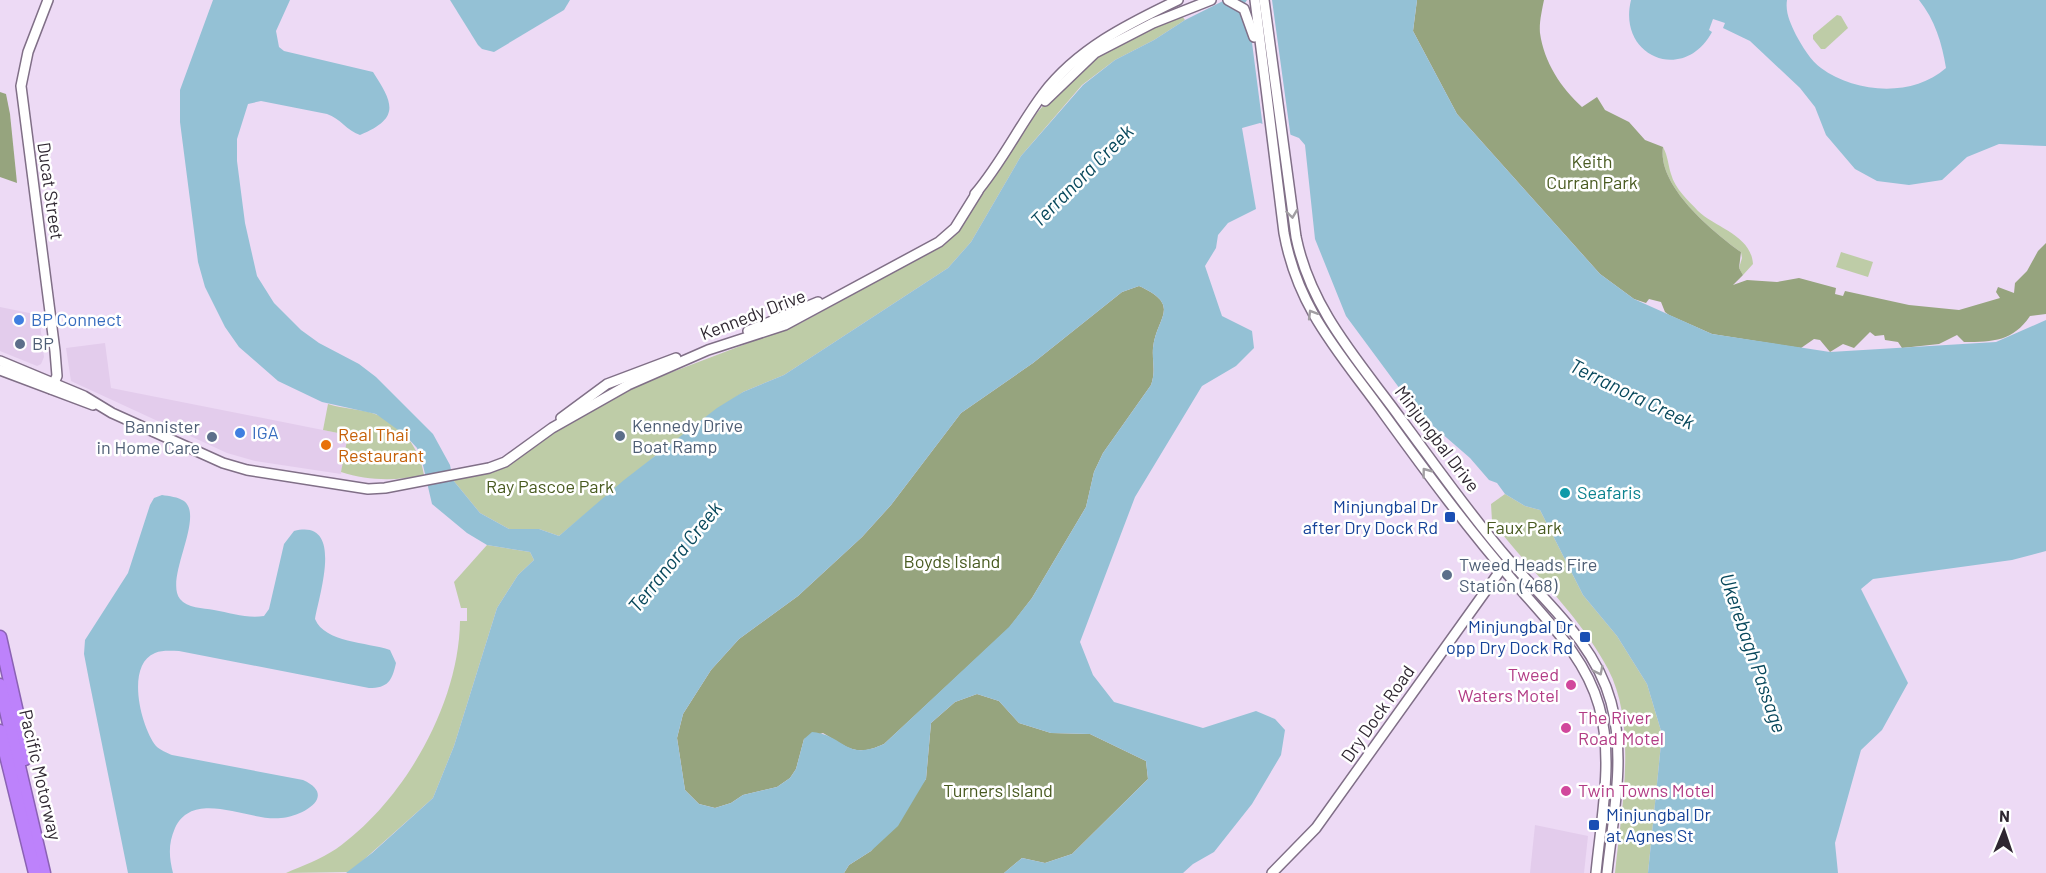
<svg xmlns="http://www.w3.org/2000/svg" width="2046" height="873" font-family="Barlow,sans-serif">
	<style>
		.built { fill: #e3ccec }
		.green { fill: #becca7 }
		.forest { fill: #96a47e }
		.water { fill: #94c1d5; fill-rule: evenodd }
		.pier { fill: #eddaf5 }
		.lines { fill: none; stroke-linecap: round; stroke-linejoin: round }
		.secondary-casing { stroke: #806f87; stroke-width: 12 }
		.highway-casing { stroke: #8b62b4; stroke-width: 15 }
		.secondary { stroke: #fff; stroke-width: 9 }
		.highway { stroke: #bd82fb; stroke-width: 12 }
		.oneway { stroke: #a19ea2 }
		.shop-dot { fill: #3f7fe0; stroke: #fff; stroke-width: 2 }
		.service-dot { fill: #5c6f8a; stroke: #fff; stroke-width: 2 }
		.food-dot { fill: #e8710a; stroke: #fff; stroke-width: 2 }
		.culture-dot { fill: #0f9aa8; stroke: #fff; stroke-width: 2 }
		.transit-dot { fill: #1a4fb4; stroke: #fff; stroke-width: 2 }
		.hotel-dot { fill: #d1479c; stroke: #fff; stroke-width: 2 }
		.labels { text-anchor: middle; stroke-width: 5; stroke-linejoin: round; paint-order: stroke }
		.park-label { font-size: 18px; fill: #495b21; stroke: #fff }
		.street-label { font-size: 18px; fill: #2f2731; stroke: #fff }
		.shop-label { font-size: 18px; fill: #366cbe; stroke: #fff; text-anchor: start }
		.service-label { font-size: 18px; fill: #4e5e75; stroke: #fff; text-anchor: start }
		.food-label { font-size: 18px; fill: #c56008; stroke: #fff; text-anchor: start }
		.culture-label { font-size: 18px; fill: #0d838f; stroke: #fff; text-anchor: start }
		.transit-label { font-size: 18px; fill: #164399; stroke: #fff; text-anchor: end }
		.hotel-label { font-size: 18px; fill: #b23c85; stroke: #fff; text-anchor: start }
		.water-label { font-size: 20px; font-style: italic; fill: #08485c; stroke: #fff }
	</style>
	<rect width="100%" height="100%" fill="#eddaf5"/>
	<g class="built">
		<polygon points="0,307 39,315 44,357 41,364 37,366 0,351"/>
		<polygon points="105,343 111,388 348,435 341,474 255,461 227,453 71,381 66,348"/>
		<polygon points="1535,825 1588,836 1584,873 1530,873"/>
	</g>
	<g class="green">
		<polygon points="1837,15 1841,16 1848,28 1825,49 1821,49 1813,39 1813,35"/>
		<path d="M1182 16 1185 20 1154 40 1115 60 1082 85 1021 156 971 242 948 268 784 375 743 392 660 452 559 536 539 529H509L480 513 453 480 492 471 511 464 572 419 625 390 801 323 941 246 956 232C994 172 1031 107 1088 63 1115 42 1151 28 1182 16Z"/>
		<path d="M1663 147C1668 156 1668 165 1671 174 1675 189 1688 200 1698 211 1716 228 1751 235 1753 264L1743 275 1739 268 1742 258 1741 252C1713 232 1657 186 1663 147Z"/>
		<polygon points="1841,252 1873,262 1868,277 1836,267"/>
		<path d="M328 404C344 409 361 409 375 414 402 424 420 449 424 475 396 481 369 481 341 472L348 435 323 430Z"/>
		<path d="M1505 494 1525 506 1540 510 1583 595 1617 636 1647 684 1662 734 1648 873H1615C1621 812 1638 726 1608 669 1579 614 1530 571 1492 521L1491 504Z"/>
		<path d="M487 545 530 552 534 560 518 575 497 608 454 746 433 798 350 872 286 873C302 866 321 859 336 849 404 801 459 704 460 621H467V608H461L454 582Z"/>
	</g>
	<g class="forest">
		<path d="M1417 0H1544C1542 10 1539 23 1540 33 1544 62 1561 88 1582 107L1597 97 1605 110 1629 122 1645 140 1663 147C1657 186 1713 232 1741 252L1739 268 1743 275 1733 285 1747 280 1777 282 1799 278 1836 288 1835 294 1843 296 1845 291 1909 305 1959 310 2000 298 1996 292 1998 287 2014 293 2015 283 2027 271 2038 251 2046 243V314L2030 316C2013 341 1994 342 1964 342L1957 335 1939 344 1902 348 1898 342 1885 340 1884 335 1875 336 1870 332 1854 348 1843 344 1830 352 1820 340 1814 339 1801 348 1712 334 1669 315 1665 312 1661 302 1649 299 1646 303 1634 299 1600 274 1457 114 1413 31Z"/>
		<polygon points="0,92 6,94 10,114 17,183 0,177"/>
		<path d="M1139 286C1183 306 1156 317 1153 348 1152 362 1156 371 1151 385L1103 453 1094 472 1086 507 1032 598 1009 628 884 744C856 757 848 748 823 733L804 739 796 769 790 778 777 787 743 795 731 803 715 808 699 804 685 790 677 738 683 714 711 670 739 639 798 596 862 537 891 505 961 413 1033 363 1122 292Z"/>
		<polygon points="977,694 999,701 1019,723 1051,733 1090,734 1146,761 1148,779 1072,854 1045,863 1022,858 1004,873 844,873 849,865 871,851 926,779 931,723 955,702"/>
	</g>
	<g class="water">
		<path d="M213 0H290L276 31 279 47 284 51 373 72C393 103 401 118 360 135 347 131 340 118 327 114L261 101 248 104 237 139V161L245 223 257 276 274 303 301 330 319 343 359 364 376 377 433 434 450 465 453 480 480 513 509 529H539L559 536 624 480 717 408 743 392 784 375 948 268 971 242 1021 156 1083 85 1115 60 1154 40 1185 20 1225 0H1417L1413 31 1457 114 1600 274 1634 299 1712 334 1830 352 1996 342 2046 320V551L2012 560 1873 579 1861 589 1908 683 1882 730 1861 750 1835 843 1838 873H1648L1662 734 1647 684 1617 636 1583 595 1540 510 1525 506 1505 494 1497 483 1489 480 1470 458 1417 412 1346 316 1315 239 1305 145 1299 138 1260 123 1242 128 1256 209 1228 223 1218 235 1216 248 1205 266 1222 316 1252 331 1254 348 1236 366 1202 386 1135 497 1080 642 1093 675 1114 702 1203 728 1256 711 1275 719 1285 730 1281 755 1252 804 1214 852 1193 864 1183 873H1004L1022 858 1045 863 1072 854 1148 779 1146 761 1090 734 1051 733 1019 723 999 701 977 694 955 702 931 723 926 779 898 826 871 851 849 865 844 873H346L372 853 433 798 454 746 497 608 518 575 534 560 530 552 487 545 467 533 432 504 422 461 417 448 405 435 376 414 322 402 278 381 239 347 225 327 205 287 198 262 180 122V90ZM1139 286C1183 306 1156 317 1153 348 1152 362 1156 371 1151 385L1103 453 1094 472 1086 507 1032 598 1009 627 884 744C845 762 845 735 812 732L804 739 796 769 790 778 777 787 743 795 731 803 715 808 699 804 685 790 677 738 683 714 711 670 739 639 798 596 862 537 891 505 961 413 1033 363 1122 292Z"/>
		<polygon points="450,0 570,0 564,10 494,52 482,49 478,45"/>
		<path d="M1631 0H1787C1785 13 1791 24 1796 35 1802 46 1811 61 1821 68 1855 93 1912 98 1946 68 1942 43 1935 20 1919 0H2046V146L1999 144 1967 157 1942 180 1909 185 1877 181 1855 169 1826 135 1815 107 1800 88 1750 41 1723 28 1725 23 1713 19 1709 30 1712 32C1684 84 1617 57 1631 0Z"/>
		<path d="M162 495C169 496 178 497 184 501 205 517 164 579 180 599 187 608 203 608 214 610 231 613 248 619 264 616L269 609 284 544 294 531C345 518 319 595 315 619 325 643 367 642 390 650L396 663C392 681 388 688 369 688L179 651C171 651 162 650 155 653 125 665 141 727 156 746 160 750 167 753 172 755L303 780C338 796 303 816 281 818 249 822 194 788 175 828 168 844 169 857 173 873H128L89 680 84 654 85 640 128 573 150 505 154 498Z"/>
	</g>
	<polygon class="pier" points="1222,0 1245,3 1247,0 1272,0 1291,139 1263,128 1250,27 1242,12"/>
	<g class="lines">
		<defs>
			<g id="secondary">
				<polyline points="48,0 28,52 21,86 55,351 57,376 51,389"/>
				<polyline points="1228,0 1244,9 1254,37"/>
				<path d="M1255 0 1284 233C1298 310 1340 353 1384 414 1426 472 1468 529 1515 583 1547 621 1585 656 1599 706 1614 758 1601 819 1596 873"/>
				<path d="M1264 0 1296 237C1311 310 1358 360 1401 419 1436 466 1470 515 1509 560 1547 604 1595 643 1611 702 1626 757 1613 817 1607 873"/>
				<polyline points="1045,101 1095,53 1153,23 1211,0"/>
				<path d="M975 194C1001 164 1019 126 1043 94 1077 49 1128 24 1178 0"/>
				<polyline points="748,331 818,302"/>
				<polyline points="0,361 84,396 112,413 223,463 247,470 368,489 385,488 489,468 505,462 552,428 628,385 708,350 785,325 939,242 955,228 978,191"/>
				<polyline points="0,370 93,405"/>
				<polyline points="561,418 607,384 676,358"/>
				<polyline points="1272,873 1316,828 1505,564"/>
			</g>
			<g id="highway">
				<polyline points="0,637 21,730 25,759"/>
				<polyline points="0,685 44,873"/>
				<polyline points="0,731 35,873"/>
			</g>
		</defs>
		<use href="#secondary" class="secondary-casing"/>
		<use href="#highway" class="highway-casing"/>
		<use href="#secondary" class="secondary"/>
		<use href="#highway" class="highway"/>
	</g>
	<defs><path id="oneway-chevron" d="M-2-3.5L2.5 0L-2 3.5" fill="none" stroke-width="1.6" stroke-linecap="round" stroke-linejoin="round" transform="scale(1.5)"/></defs>
	<g class="oneway">
		<use href="#oneway-chevron" transform="translate(1292 214) rotate(82)"/>
		<use href="#oneway-chevron" transform="translate(1312 314) rotate(-121)"/>
		<use href="#oneway-chevron" transform="translate(1426 472) rotate(-127)"/>
		<use href="#oneway-chevron" transform="translate(1599 671) rotate(63)"/>
	</g>
	<g class="shop-dot">
		<circle cx="19" cy="320" r="6"/>
		<circle cx="240" cy="433" r="6"/>
	</g>
	<g class="service-dot">
		<circle cx="20" cy="344" r="6"/>
		<circle cx="620" cy="436" r="6"/>
		<circle cx="212" cy="437" r="6"/>
		<circle cx="1447" cy="575" r="6"/>
	</g>
	<circle class="food-dot" cx="326" cy="445" r="6"/>
	<circle class="culture-dot" cx="1565" cy="493" r="6"/>
	<g class="transit-dot">
		<rect x="1444" y="511" width="12" height="12" rx="3"/>
		<rect x="1579" y="631" width="12" height="12" rx="3"/>
		<rect x="1588" y="819" width="12" height="12" rx="3"/>
	</g>
	<g class="hotel-dot">
		<circle cx="1571" cy="685" r="6"/>
		<circle cx="1566" cy="728" r="6"/>
		<circle cx="1566" cy="791" r="6"/>
	</g>
	<g class="labels">
		<g class="park-label">
			<text x="1592" y="168">Keith<tspan x="1592" dy="21">Curran Park</tspan></text>
			<text x="550" y="493">Ray Pascoe Park</text>
			<text x="1524" y="534">Faux Park</text>
			<text x="952" y="568">Boyds Island</text>
			<text x="998" y="797">Turners Island</text>
		</g>
		<g class="street-label">
			<text transform="translate(50 191) rotate(82)" y="6">Ducat Street</text>
			<text transform="translate(753 315) rotate(-21)" y="6">Kennedy Drive</text>
			<text transform="translate(1437 439) rotate(53)" y="6">Minjungbal Drive</text>
			<text transform="translate(1378 714) rotate(-55)" y="6">Dry Dock Road</text>
			<text transform="translate(40 775) rotate(77)" y="6">Pacific Motorway</text>
		</g>
		<g class="shop-label">
			<text x="31" y="326">BP Connect</text>
			<text x="252" y="439">IGA</text>
		</g>
		<g class="service-label">
			<text x="32" y="350">BP</text>
			<text x="632" y="432">Kennedy Drive<tspan x="632" dy="21">Boat Ramp</tspan></text>
			<text x="200" y="433" text-anchor="end">Bannister<tspan x="200" dy="21">in Home Care</tspan></text>
			<text x="1459" y="571">Tweed Heads Fire<tspan x="1459" dy="21">Station (468)</tspan></text>
		</g>
		<g class="food-label">
			<text x="338" y="441">Real Thai<tspan x="338" dy="21">Restaurant</tspan></text>
		</g>
		<g class="culture-label">
			<text x="1577" y="499">Seafaris</text>
		</g>
		<g class="transit-label">
			<text x="1438" y="513">Minjungbal Dr<tspan x="1438" dy="21">after Dry Dock Rd</tspan></text>
			<text x="1573" y="633">Minjungbal Dr<tspan x="1573" dy="21">opp Dry Dock Rd</tspan></text>
			<text x="1606" y="821" text-anchor="start">Minjungbal Dr<tspan x="1606" dy="21">at Agnes St</tspan></text>
		</g>
		<g class="hotel-label">
			<text x="1559" y="681" text-anchor="end">Tweed<tspan x="1559" dy="21">Waters Motel</tspan></text>
			<text x="1578" y="724">The River<tspan x="1578" dy="21">Road Motel</tspan></text>
			<text x="1578" y="797">Twin Towns Motel</text>
		</g>
		<g class="water-label">
			<text transform="translate(1082 176) rotate(-45)" y="7">Terranora Creek</text>
			<text transform="translate(1632 394) rotate(26)" y="7">Terranora Creek</text>
			<text transform="translate(675 557) rotate(-51)" y="7">Terranora Creek</text>
			<text transform="translate(1753 653) rotate(71)" y="7">Ukerebagh Passage</text>
		</g>
	</g>
	<g transform="translate(2004 831) rotate(2)" stroke="#ffffff" stroke-width="4.5" paint-order="stroke">
	<path d="M0-4.5L10 22L0 15L-10 22Z" fill="#2f2731"/>
	<text y="-9" font-size="16" font-weight="bold" text-anchor="middle" fill="#2f2731">N</text>
	</g>
</svg>
